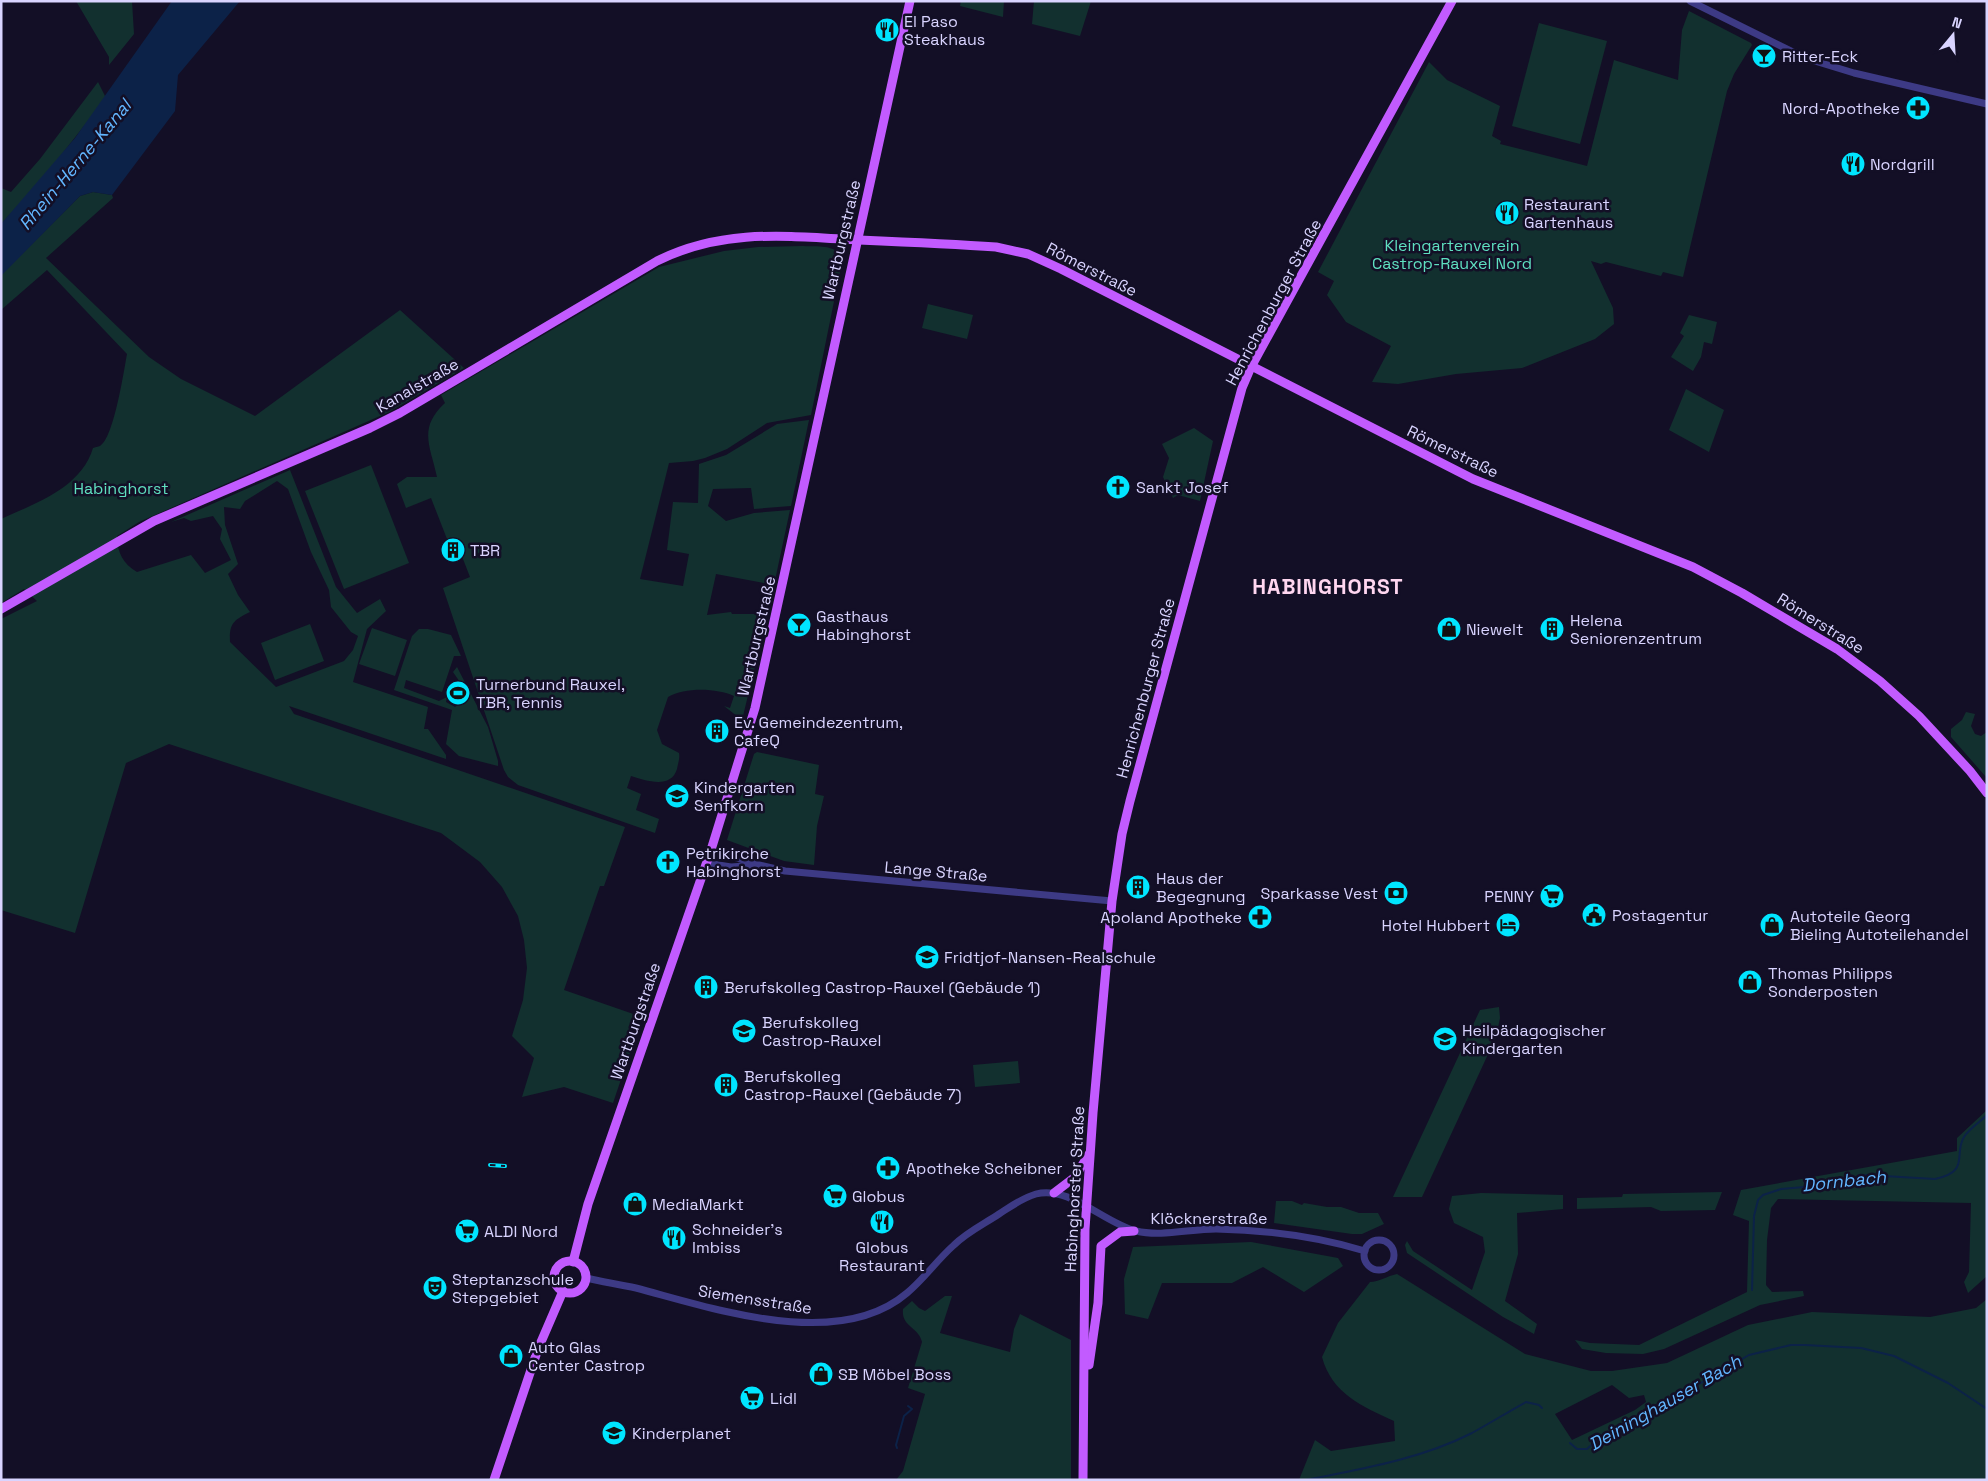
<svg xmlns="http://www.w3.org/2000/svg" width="1988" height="1481" font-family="'Space Grotesk',sans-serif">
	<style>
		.green { fill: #12302f; fill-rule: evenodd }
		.water { fill: #0c2248 }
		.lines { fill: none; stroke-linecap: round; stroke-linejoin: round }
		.stream { stroke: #0c2248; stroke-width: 2 }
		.minor { stroke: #3d3a85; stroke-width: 7 }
		.major { stroke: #c25bff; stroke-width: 9 }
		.rail-casing { stroke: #00e5ff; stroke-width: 4 }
		.rail { stroke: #130f26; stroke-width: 2; stroke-dasharray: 5.5; stroke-linecap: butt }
		.labels { text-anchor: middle; stroke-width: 5; stroke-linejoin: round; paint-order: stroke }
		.poi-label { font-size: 16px; fill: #d9d4ff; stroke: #130f26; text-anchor: start }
		.street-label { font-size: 16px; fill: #d9d4ff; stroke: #130f26 }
		.park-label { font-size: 16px; fill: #5fe0c0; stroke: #130f26 }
		.water-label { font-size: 18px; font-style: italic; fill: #62b6ff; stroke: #130f26 }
		.district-label { font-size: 21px; font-weight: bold; letter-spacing: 1px; fill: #ffd6f0; stroke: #130f26 }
	</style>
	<rect width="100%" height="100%" fill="#130f26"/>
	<g class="green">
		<polygon points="76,1 132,1 134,34 109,65 109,57"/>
		<polygon points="961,1 1004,1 1003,17 960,6"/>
		<polygon points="1034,1 1091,1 1080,36 1032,24"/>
		<polygon points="1689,11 1751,43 1752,45 1734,74 1727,91 1683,277 1663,272 1661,276 1606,262 1601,264 1591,261 1613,308 1614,324 1595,339 1522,368 1456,374 1398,384 1372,382 1391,346 1346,322 1327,295 1334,281 1318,272 1429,62 1447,80 1500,106 1492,136 1501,141 1500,144 1587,166 1614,60 1678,80 1682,30"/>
		<polygon points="1539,23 1607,41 1580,144 1512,126"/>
		<polygon points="98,82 106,98 43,178 1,224 1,188 11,192 40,159"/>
		<path d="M93 192 112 195 113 198 46 258 149 357 181 379 255 416 400 310 464 368 389 412 139 522 117 536C117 552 123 564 137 572L191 555 205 573 231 560 220 539 222 529 213 516 191 521 184 518 171 522 290 470 336 587 357 613 380 599 386 611 367 629 353 682 428 707 424 729H428L446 755V759L289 706 294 714 625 827 604 886H600L564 990 642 1017 613 1103 564 1087 522 1097 534 1058 512 1036 523 1000 527 968 524 940 518 916 502 887 480 862 441 833 169 744 126 763 75 933 1 910V619L37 601 24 589 1 603V519C36 503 81 488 93 448 95 447 98 447 100 446 114 438 124 370 127 354L47 270 1 310V275L80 196ZM277 481 288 489 311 552 329 590 331 607 351 632 358 636 353 650 344 661 276 687 230 642C229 623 234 620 250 612L238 595 228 574 238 564 225 525 224 507 240 509 245 501Z"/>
		<path d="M803 246C819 247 833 244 843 257L811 415 767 423 727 449 705 458 693 461 669 463 640 579 683 586 689 554 667 550 673 502 698 503 699 464 726 455 777 424 809 420 791 506 754 509 751 488 713 489 708 506 726 521 754 513 790 510 774 585 716 574 707 615 731 612 732 614H768L742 720 724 706 730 708 734 696C717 688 685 687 668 697L657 730 662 744 679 753C680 759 678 763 677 769 671 789 647 781 631 776L627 788 641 794 636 810 659 819 655 833 518 785 508 777 504 770 443 588 470 577 456 541 449 544 431 498 406 508 397 484 407 477H437C430 445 418 428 445 403L441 395 659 267 724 251 758 247Z"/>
		<polygon points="928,304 973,315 967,339 922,328"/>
		<polygon points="1689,315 1717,322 1712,344 1704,342 1701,357 1693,371 1671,357 1684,336 1680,333"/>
		<polygon points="1686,389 1724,410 1709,452 1669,430"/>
		<polygon points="1194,428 1213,441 1200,501 1178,495 1173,498 1163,477 1169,458 1162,444"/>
		<polygon points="371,465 409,563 344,589 305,491"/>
		<polygon points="310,624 324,661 275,680 261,643"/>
		<polygon points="372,628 407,640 395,676 359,664"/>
		<polygon points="419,629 428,629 451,635 461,656 454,656 442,692 406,680 404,688 439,701 447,697 446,702 455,707 464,701 466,691 453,672 457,667 488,727 498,761 498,766 459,756 446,744 452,710 394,690 412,636"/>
		<polygon points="1966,712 1975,714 1971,726 1975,734 1981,736 1987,732 1987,778 1951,737 1951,729 1962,720"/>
		<polygon points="757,752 819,765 815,794 824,796 817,826 814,865 784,861 727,840 754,754"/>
		<polygon points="1499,1007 1500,1018 1496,1037 1422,1197 1393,1197 1480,1010"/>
		<polygon points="1018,1061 1020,1083 975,1087 973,1065"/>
		<polygon points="1987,1110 1987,1276 1968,1293 1964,1282 1969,1272 1971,1203 1778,1199 1771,1208 1767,1240 1766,1285 1772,1292 1803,1291 1804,1296 1760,1305 1664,1349 1643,1354 1606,1353 1582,1349 1575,1340 1590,1343 1639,1345 1747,1292 1749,1221 1733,1215 1741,1190 1957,1151 1957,1138"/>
		<polygon points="1722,1192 1715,1210 1661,1211 1651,1207 1577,1209 1577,1198 1622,1197 1623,1194"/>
		<polygon points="1481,1193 1563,1195 1563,1209 1517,1213 1518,1254 1505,1301 1537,1324 1534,1334 1503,1317 1407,1253 1405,1245 1407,1241 1413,1251 1472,1290 1485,1252 1483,1237 1454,1223 1449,1209 1452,1196"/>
		<polygon points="1276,1201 1292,1201 1302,1205 1304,1203 1327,1207 1341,1207 1359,1213 1378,1213 1384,1224 1362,1234 1352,1234 1274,1223"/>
		<polygon points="1251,1242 1338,1258 1343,1266 1304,1292 1263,1267 1232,1283 1162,1283 1148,1319 1125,1314 1124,1279 1133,1247"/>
		<path d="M1397 1274 1525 1354 1591 1371H1612L1667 1363 1748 1325 1812 1312 1930 1317 1976 1308 1987 1299V1480H1299L1315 1440 1331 1451 1395 1441 1394 1421C1362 1406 1332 1394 1322 1357L1338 1323 1370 1282C1379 1282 1387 1276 1397 1274ZM1612 1385 1629 1398 1644 1395 1646 1402 1635 1410 1572 1440 1555 1414Z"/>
		<path d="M945 1296H952L940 1333 1010 1352 1014 1329 1020 1314 1071 1340V1480H896L903 1471 925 1394 908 1388 922 1342C919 1327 901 1327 903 1309L912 1301 919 1308 925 1311Z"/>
	</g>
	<polygon class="water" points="172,1 240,1 178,75 175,111 112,195 93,192 80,196 1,276 1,224 75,138"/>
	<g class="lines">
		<g class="stream">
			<path d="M1752 1290 1754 1216 1758 1200 1763 1195 1781 1189 1816 1186 1867 1175 1935 1179C1971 1171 1953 1155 1964 1137 1969 1129 1980 1122 1987 1115"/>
			<path d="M1570 1443 1577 1449H1587C1601 1434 1617 1434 1635 1422 1643 1416 1647 1411 1658 1408L1749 1355 1791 1345H1805L1861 1348 1894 1356 1948 1383 1987 1409"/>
			<polyline points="897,1448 896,1445 904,1416 912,1409 908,1406"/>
			<path d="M1306 1480C1362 1469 1421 1459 1472 1433 1490 1423 1508 1412 1526 1402L1539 1405 1542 1408"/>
		</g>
		<g class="minor">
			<polyline points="1690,1 1805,58 1854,73 1987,104"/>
			<polyline points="711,850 759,865 785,871 1112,901"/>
			<polyline points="706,863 731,867 758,865"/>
			<circle cx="1379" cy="1255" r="15"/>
			<path d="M586 1278C602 1282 619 1284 636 1288 713 1308 838 1352 907 1293 924 1279 937 1260 954 1245 967 1232 984 1224 999 1214 1010 1207 1022 1198 1036 1194 1069 1185 1104 1223 1136 1231 1161 1237 1190 1229 1216 1229 1267 1230 1316 1236 1365 1251"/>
		</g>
		<g class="major">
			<path d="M1 609 154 521 370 428 400 413 657 261C723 228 787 236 859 240 905 242 951 244 996 247L1028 254 1061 269 1473 479 1693 567 1742 593 1837 649 1880 681 1919 716 1970 771 1987 793"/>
			<polyline points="1054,1193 1075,1177 1089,1154"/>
			<circle cx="570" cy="1277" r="16"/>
			<polyline points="573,1262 588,1204 711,850 755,708 910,1"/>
			<polyline points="1089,1365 1098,1303 1101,1246 1120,1232 1134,1231"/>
			<polyline points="494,1480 538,1349 563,1291"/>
			<polyline points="1083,1480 1085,1229 1093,1113 1112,901 1122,834 1130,801 1242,388 1251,367 1452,1"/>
		</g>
		<defs>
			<polyline id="rail" points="490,1165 505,1166"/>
		</defs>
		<use href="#rail" class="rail-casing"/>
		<use href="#rail" class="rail"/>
	</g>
	<defs>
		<symbol id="restaurant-disc" viewBox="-11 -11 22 22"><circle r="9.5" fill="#00e5ff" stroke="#130f26"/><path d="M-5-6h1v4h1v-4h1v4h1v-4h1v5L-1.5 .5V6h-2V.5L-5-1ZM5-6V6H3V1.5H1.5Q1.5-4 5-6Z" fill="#111"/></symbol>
		<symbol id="bar-disc" viewBox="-11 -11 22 22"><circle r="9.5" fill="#00e5ff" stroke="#130f26"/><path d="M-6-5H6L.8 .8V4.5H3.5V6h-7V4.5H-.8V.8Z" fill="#111"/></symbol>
		<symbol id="pharmacy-disc" viewBox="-11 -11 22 22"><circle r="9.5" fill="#00e5ff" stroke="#130f26"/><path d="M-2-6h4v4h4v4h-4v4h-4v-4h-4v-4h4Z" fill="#111"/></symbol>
		<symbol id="church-disc" viewBox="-11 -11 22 22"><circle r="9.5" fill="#00e5ff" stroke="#130f26"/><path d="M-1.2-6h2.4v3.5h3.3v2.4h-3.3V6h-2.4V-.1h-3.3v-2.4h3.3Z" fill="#111"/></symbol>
		<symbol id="building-disc" viewBox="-11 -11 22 22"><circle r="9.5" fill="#00e5ff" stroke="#130f26"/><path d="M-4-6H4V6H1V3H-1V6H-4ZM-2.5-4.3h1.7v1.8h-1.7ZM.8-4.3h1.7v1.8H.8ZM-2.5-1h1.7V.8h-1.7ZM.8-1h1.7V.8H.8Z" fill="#111"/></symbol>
		<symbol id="shop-disc" viewBox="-11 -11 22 22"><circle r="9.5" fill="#00e5ff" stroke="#130f26"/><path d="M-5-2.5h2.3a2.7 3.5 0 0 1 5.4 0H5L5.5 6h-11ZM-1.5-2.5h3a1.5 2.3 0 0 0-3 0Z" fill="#111"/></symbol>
		<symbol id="stadium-disc" viewBox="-11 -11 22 22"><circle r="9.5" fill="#00e5ff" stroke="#130f26"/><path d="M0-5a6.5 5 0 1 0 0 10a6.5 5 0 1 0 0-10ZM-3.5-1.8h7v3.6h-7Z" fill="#111"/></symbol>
		<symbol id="school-disc" viewBox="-11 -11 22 22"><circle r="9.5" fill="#00e5ff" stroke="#130f26"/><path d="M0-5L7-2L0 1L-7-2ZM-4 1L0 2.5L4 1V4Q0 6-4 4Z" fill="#111"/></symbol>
		<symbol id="bank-disc" viewBox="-11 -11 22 22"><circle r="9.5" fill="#00e5ff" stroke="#130f26"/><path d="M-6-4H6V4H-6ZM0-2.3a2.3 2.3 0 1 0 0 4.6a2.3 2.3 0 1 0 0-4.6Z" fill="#111"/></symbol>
		<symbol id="supermarket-disc" viewBox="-11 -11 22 22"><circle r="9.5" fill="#00e5ff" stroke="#130f26"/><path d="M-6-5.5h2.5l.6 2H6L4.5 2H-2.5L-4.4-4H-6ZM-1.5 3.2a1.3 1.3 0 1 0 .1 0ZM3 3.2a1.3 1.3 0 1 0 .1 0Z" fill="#111"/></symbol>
		<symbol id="civic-disc" viewBox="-11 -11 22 22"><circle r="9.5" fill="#00e5ff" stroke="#130f26"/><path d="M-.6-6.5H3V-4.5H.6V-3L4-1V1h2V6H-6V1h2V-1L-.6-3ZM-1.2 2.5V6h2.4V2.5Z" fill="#111"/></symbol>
		<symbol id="hotel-disc" viewBox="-11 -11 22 22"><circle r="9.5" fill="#00e5ff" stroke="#130f26"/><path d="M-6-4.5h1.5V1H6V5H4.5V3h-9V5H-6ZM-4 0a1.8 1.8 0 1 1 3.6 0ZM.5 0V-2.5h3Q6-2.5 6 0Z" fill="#111"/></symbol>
		<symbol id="theatre-disc" viewBox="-11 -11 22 22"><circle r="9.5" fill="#00e5ff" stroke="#130f26"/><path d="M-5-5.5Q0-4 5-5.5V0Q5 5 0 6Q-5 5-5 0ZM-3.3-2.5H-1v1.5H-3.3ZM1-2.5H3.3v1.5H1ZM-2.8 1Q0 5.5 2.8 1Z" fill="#111"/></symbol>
	</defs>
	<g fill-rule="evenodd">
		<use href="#restaurant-disc" x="873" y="16" width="28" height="28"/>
		<use href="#bar-disc" x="1750" y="42" width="28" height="28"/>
		<use href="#pharmacy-disc" x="1904" y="94" width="28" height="28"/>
		<use href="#restaurant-disc" x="1839" y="150" width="28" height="28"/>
		<use href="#restaurant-disc" x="1493" y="199" width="28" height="28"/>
		<use href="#church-disc" x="1104" y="473" width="28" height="28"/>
		<use href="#building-disc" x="439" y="536" width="28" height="28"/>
		<use href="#bar-disc" x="785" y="611" width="28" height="28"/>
		<use href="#shop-disc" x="1435" y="615" width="28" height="28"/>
		<use href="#building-disc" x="1538" y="615" width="28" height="28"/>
		<use href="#stadium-disc" x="444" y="679" width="28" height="28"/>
		<use href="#building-disc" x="703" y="717" width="28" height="28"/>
		<use href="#school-disc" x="663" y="782" width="28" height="28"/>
		<use href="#church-disc" x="654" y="848" width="28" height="28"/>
		<use href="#building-disc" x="1124" y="873" width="28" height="28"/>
		<use href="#bank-disc" x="1382" y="879" width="28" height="28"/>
		<use href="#supermarket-disc" x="1538" y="882" width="28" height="28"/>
		<use href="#civic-disc" x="1580" y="901" width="28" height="28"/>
		<use href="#pharmacy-disc" x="1246" y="903" width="28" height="28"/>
		<use href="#hotel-disc" x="1494" y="911" width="28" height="28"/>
		<use href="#shop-disc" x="1758" y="911" width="28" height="28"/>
		<use href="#school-disc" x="913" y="943" width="28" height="28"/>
		<use href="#shop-disc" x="1736" y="968" width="28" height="28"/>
		<use href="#building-disc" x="692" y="973" width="28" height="28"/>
		<use href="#school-disc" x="730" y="1017" width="28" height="28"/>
		<use href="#school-disc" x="1431" y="1025" width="28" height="28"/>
		<use href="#building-disc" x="712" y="1071" width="28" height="28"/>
		<use href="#pharmacy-disc" x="874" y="1154" width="28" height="28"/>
		<use href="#supermarket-disc" x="821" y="1182" width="28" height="28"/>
		<use href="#shop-disc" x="621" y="1190" width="28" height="28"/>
		<use href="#restaurant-disc" x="868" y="1208" width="28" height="28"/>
		<use href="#supermarket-disc" x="453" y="1217" width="28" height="28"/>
		<use href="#restaurant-disc" x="660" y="1224" width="28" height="28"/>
		<use href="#theatre-disc" x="421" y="1274" width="28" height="28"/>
		<use href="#shop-disc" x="497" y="1342" width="28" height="28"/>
		<use href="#shop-disc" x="807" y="1360" width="28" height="28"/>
		<use href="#supermarket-disc" x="738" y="1384" width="28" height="28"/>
		<use href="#school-disc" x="600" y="1419" width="28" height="28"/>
	</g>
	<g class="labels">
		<g class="poi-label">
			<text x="904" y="27">El Paso<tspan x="904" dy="18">Steakhaus</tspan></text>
			<text x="1782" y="62">Ritter-Eck</text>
			<text x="1900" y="114" text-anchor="end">Nord-Apotheke</text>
			<text x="1870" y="170">Nordgrill</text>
			<text x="1524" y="210">Restaurant<tspan x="1524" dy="18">Gartenhaus</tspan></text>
			<text x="1136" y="493">Sankt Josef</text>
			<text x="470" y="556">TBR</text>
			<text x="816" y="622">Gasthaus<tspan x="816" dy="18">Habinghorst</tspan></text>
			<text x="1570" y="626">Helena<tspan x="1570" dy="18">Seniorenzentrum</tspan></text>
			<text x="1466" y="635">Niewelt</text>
			<text x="476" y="690">Turnerbund Rauxel,<tspan x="476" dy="18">TBR, Tennis</tspan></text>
			<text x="734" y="728">Ev. Gemeindezentrum,<tspan x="734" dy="18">CafeQ</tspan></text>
			<text x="694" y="793">Kindergarten<tspan x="694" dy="18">Senfkorn</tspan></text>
			<text x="686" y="859">Petrikirche<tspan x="686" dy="18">Habinghorst</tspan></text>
			<text x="1156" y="884">Haus der<tspan x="1156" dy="18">Begegnung</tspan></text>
			<text x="1378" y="899" text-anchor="end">Sparkasse Vest</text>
			<text x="1534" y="902" text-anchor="end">PENNY</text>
			<text x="1612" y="921">Postagentur</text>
			<text x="1790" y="922">Autoteile Georg<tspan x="1790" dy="18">Bieling Autoteilehandel</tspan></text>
			<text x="1242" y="923" text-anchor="end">Apoland Apotheke</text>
			<text x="1490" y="931" text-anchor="end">Hotel Hubbert</text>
			<text x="944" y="963">Fridtjof-Nansen-Realschule</text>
			<text x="1768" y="979">Thomas Philipps<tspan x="1768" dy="18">Sonderposten</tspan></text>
			<text x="724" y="993">Berufskolleg Castrop-Rauxel (Gebäude 1)</text>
			<text x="762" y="1028">Berufskolleg<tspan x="762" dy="18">Castrop-Rauxel</tspan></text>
			<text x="1462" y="1036">Heilpädagogischer<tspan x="1462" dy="18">Kindergarten</tspan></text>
			<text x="744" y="1082">Berufskolleg<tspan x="744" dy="18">Castrop-Rauxel (Gebäude 7)</tspan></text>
			<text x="906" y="1174">Apotheke Scheibner</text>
			<text x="852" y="1202">Globus</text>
			<text x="652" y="1210">MediaMarkt</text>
			<text x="692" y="1235">Schneider's<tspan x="692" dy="18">Imbiss</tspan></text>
			<text x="484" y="1237">ALDI Nord</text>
			<text x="882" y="1253" text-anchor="middle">Globus<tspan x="882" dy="18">Restaurant</tspan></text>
			<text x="452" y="1285">Steptanzschule<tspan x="452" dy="18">Stepgebiet</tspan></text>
			<text x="528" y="1353">Auto Glas<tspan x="528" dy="18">Center Castrop</tspan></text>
			<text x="838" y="1380">SB Möbel Boss</text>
			<text x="770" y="1404">Lidl</text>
			<text x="632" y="1439">Kinderplanet</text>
		</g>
		<g class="street-label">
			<text transform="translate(841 240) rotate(-77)" y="6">Wartburgstraße</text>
			<text transform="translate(1092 269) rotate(27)" y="6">Römerstraße</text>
			<text transform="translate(1273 302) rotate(-62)" y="6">Henrichenburger Straße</text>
			<text transform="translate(417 385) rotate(-30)" y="6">Kanalstraße</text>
			<text transform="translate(1453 451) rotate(26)" y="6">Römerstraße</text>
			<text transform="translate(1821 623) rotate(32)" y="6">Römerstraße</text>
			<text transform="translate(756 636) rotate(-77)" y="6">Wartburgstraße</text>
			<text transform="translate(1145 688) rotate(-75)" y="6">Henrichenburger Straße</text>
			<text transform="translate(936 871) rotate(5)" y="6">Lange Straße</text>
			<text transform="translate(635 1021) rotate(-71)" y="6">Wartburgstraße</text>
			<text transform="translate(1074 1189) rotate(-87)" y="6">Habinghorster Straße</text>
			<text x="1209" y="1224">Klöcknerstraße</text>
			<text transform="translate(755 1299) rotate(9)" y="6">Siemensstraße</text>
		</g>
		<g class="park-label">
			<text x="1452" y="251">Kleingartenverein<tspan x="1452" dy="18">Castrop-Rauxel Nord</tspan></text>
			<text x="121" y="494">Habinghorst</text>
		</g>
		<g class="water-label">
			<text transform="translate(75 165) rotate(-50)" y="6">Rhein-Herne-Kanal</text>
			<text transform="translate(1844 1181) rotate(-6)" y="6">Dornbach</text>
			<text transform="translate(1665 1403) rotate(-30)" y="6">Deininghauser Bach</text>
		</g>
		<g class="district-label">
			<text x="1328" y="594">HABINGHORST</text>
		</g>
	</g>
	<rect width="1988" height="1481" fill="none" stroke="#d9d4ff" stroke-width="5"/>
	<g transform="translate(1953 35) rotate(18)" stroke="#130f26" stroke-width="4" paint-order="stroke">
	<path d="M0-4L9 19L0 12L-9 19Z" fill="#d9d4ff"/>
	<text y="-8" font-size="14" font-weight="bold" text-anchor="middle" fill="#d9d4ff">N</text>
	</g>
</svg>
